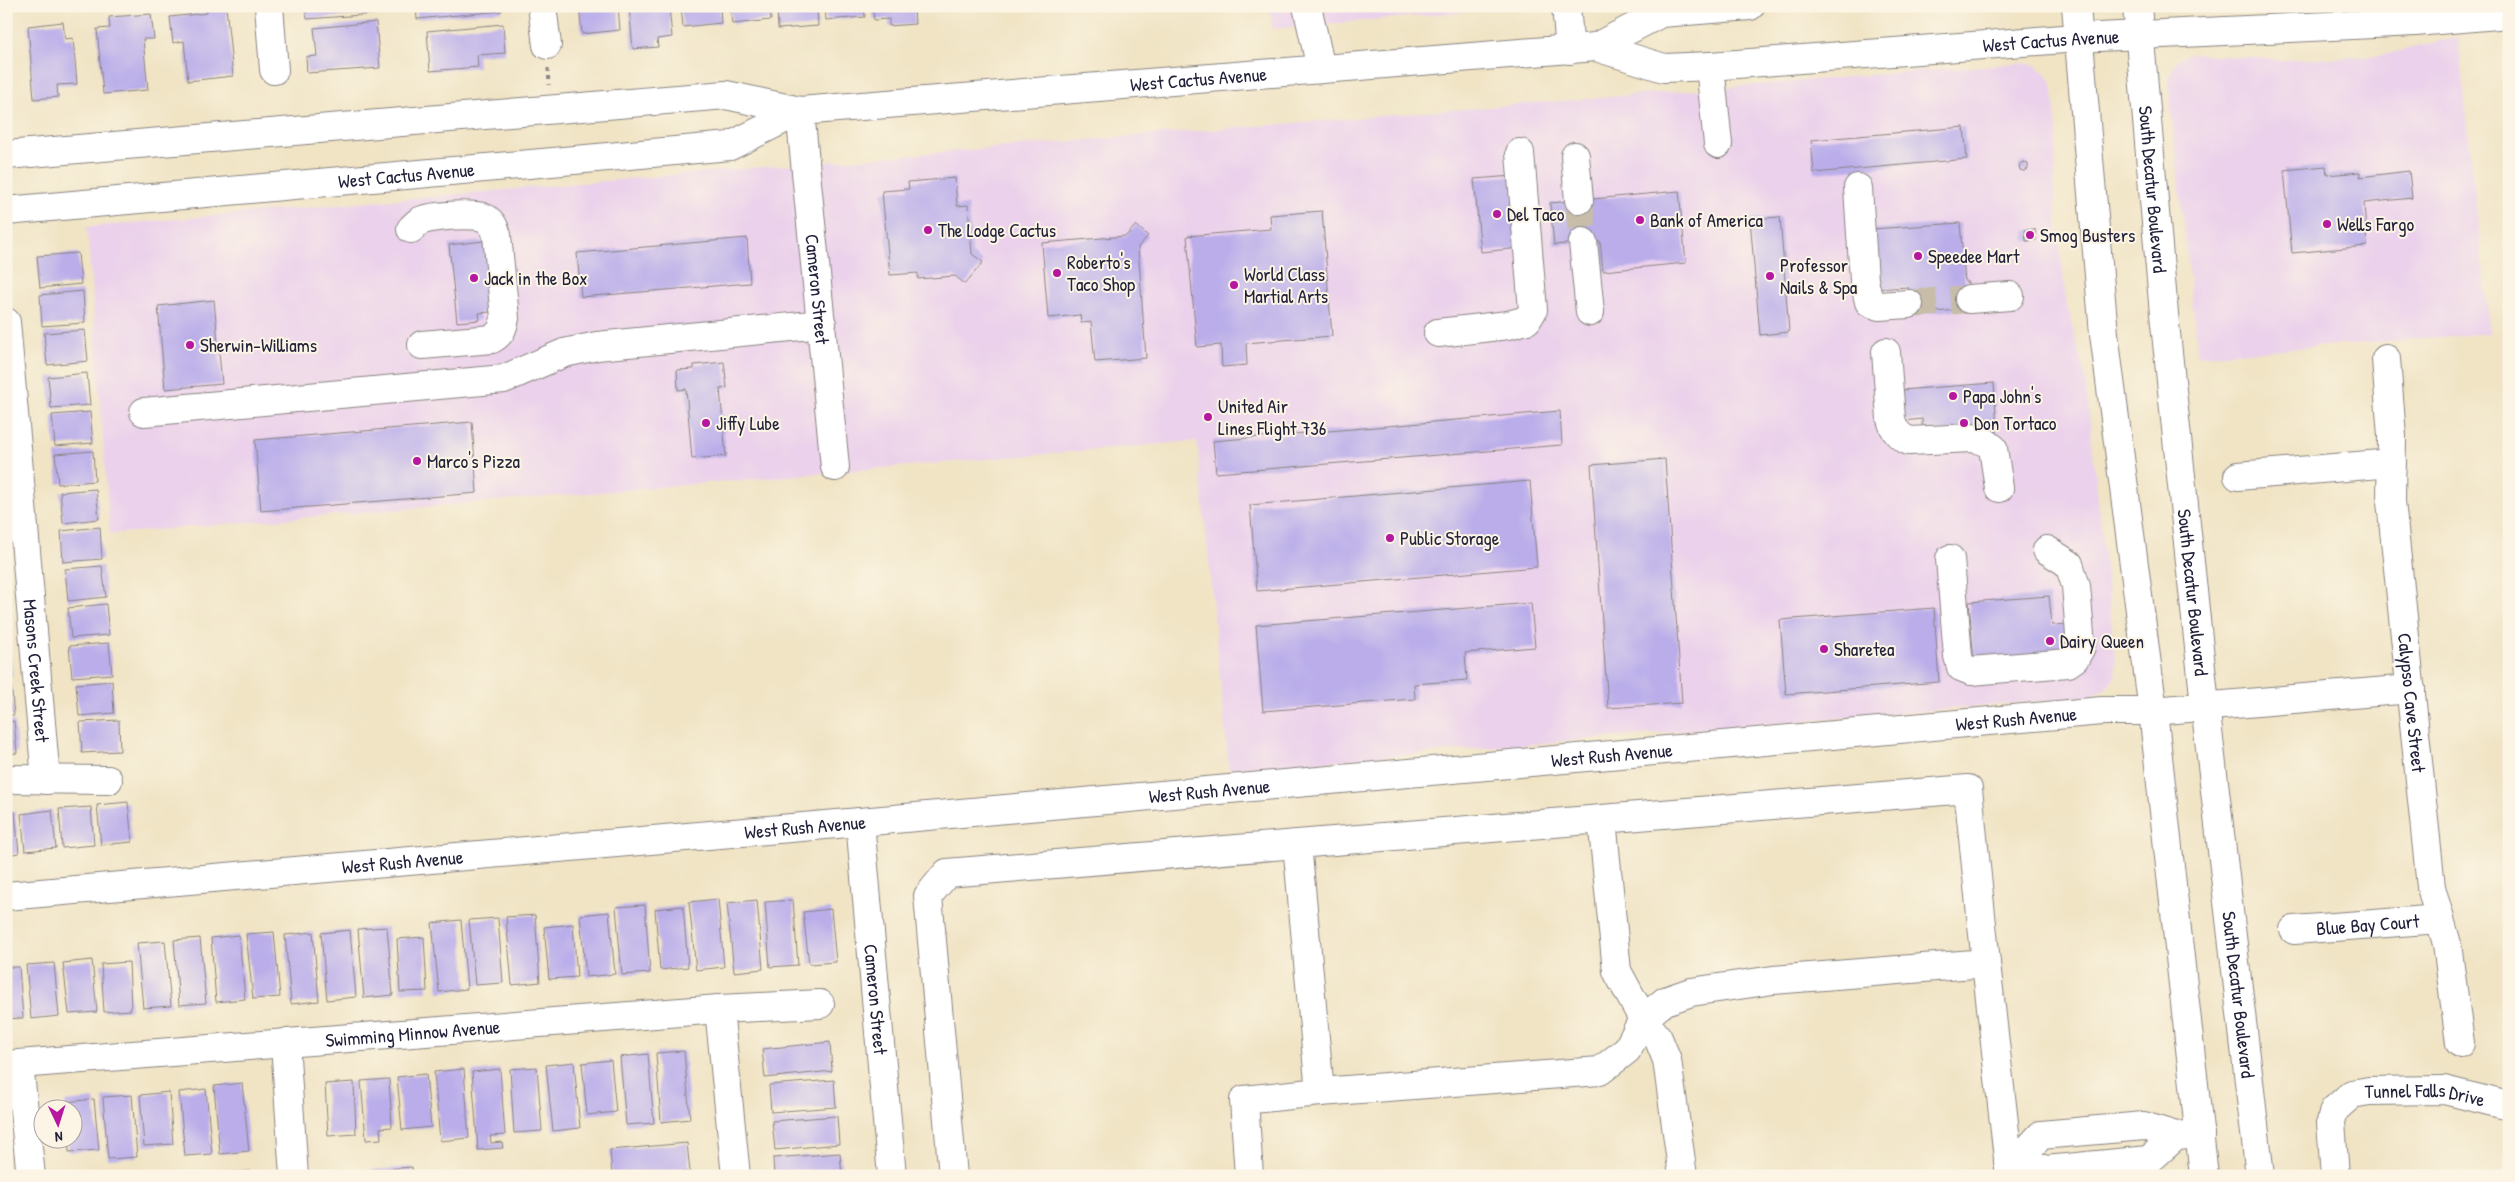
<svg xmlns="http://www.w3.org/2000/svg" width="2515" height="1182" font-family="'Patrick Hand',sans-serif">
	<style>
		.built { fill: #ebd1eb }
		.building { fill: #baadea }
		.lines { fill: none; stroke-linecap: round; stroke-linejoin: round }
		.minor-tunnel { stroke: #c7bda9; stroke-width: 28; stroke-dasharray: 28 14; stroke-linecap: butt }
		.minor-casing { stroke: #898380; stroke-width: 30 }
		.major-casing { stroke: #898380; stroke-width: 30 }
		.path { stroke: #898380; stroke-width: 3; stroke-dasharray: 4 4; stroke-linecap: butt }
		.minor { stroke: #fff; stroke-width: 28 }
		.major { stroke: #fff; stroke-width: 28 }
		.poi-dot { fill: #b5179e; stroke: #fcf5e5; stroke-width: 2 }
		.labels { text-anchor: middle; stroke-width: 4; stroke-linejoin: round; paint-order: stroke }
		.street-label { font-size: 19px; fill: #22223b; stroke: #fcf5e5 }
		.poi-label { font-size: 19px; fill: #22223b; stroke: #fcf5e5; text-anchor: start }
	</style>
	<rect width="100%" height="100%" fill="#fcf5e5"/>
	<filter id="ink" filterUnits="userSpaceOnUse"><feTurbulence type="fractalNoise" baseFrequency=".02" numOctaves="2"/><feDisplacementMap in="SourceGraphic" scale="10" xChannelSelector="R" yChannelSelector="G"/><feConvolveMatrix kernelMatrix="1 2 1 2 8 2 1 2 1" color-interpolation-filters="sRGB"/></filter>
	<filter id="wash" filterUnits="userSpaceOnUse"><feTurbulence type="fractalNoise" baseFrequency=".0096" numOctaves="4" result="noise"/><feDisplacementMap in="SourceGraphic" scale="20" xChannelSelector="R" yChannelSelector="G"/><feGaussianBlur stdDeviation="1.12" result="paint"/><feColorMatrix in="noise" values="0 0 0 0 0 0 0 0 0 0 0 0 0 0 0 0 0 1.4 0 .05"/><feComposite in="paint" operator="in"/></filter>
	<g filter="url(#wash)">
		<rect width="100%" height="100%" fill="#f0e4c5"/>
		<g class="built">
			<polygon points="1270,6 1531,6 1272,29"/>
			<polygon points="2458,37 2490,333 2198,356 2168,82 2173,67 2178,60 2187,55 2197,54 2281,60 2378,56"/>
			<polygon points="2019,63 2035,65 2045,72 2051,81 2053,91 2057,129 2054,192 2066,301 2085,376 2116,667 2115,676 2105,689 2088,697 1229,770 1197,441 110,534 87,227 751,168"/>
		</g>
		<g id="blocks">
			<g class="building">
				<polygon points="206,6 226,6 233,76 188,81 184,41 173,43 170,17 207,13"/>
				<polygon points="305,6 375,6 376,14 307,19"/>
				<polygon points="416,6 501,6 502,11 417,19"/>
				<polygon points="579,6 618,6 620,30 582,34"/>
				<polygon points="629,6 669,6 672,37 657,39 658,47 633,49"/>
				<polygon points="681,6 720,6 721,23 683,27"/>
				<polygon points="730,6 770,6 771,20 732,24"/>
				<polygon points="777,6 817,6 818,26 778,29"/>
				<polygon points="825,6 864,6 865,17 826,20"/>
				<polygon points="872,6 914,6 915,24 889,26 889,19 874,20"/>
				<polygon points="151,14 154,39 143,39 148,90 103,94 97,29 110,28 109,17"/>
				<polygon points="63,22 65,39 73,38 77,84 57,85 58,97 34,99 28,26"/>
				<polygon points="376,22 380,68 307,73 306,57 317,56 314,28"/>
				<polygon points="503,24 505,53 477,55 478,67 430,71 427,31"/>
				<polygon points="1964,127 1967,159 1814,173 1811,140"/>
				<polygon points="2023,162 2028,164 2028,169 2024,171 2020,170 2019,165"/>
				<polygon points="2326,166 2327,175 2360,172 2360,177 2409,171 2412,198 2364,203 2367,246 2292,253 2284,170"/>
				<polygon points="1513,176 1520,248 1481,252 1474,179"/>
				<polygon points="955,178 957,206 968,205 972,254 983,262 965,284 955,276 918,279 918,273 890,275 882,191 909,189 908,182"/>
				<polygon points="1679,191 1686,263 1603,271 1600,241 1554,245 1550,203"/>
				<polygon points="1322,211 1332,336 1246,343 1247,365 1222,367 1221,345 1197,347 1187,236 1271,229 1270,215"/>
				<polygon points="1780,217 1789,332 1760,335 1750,219"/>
				<polygon points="1960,223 1965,282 1968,282 1970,309 1910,314 1908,287 1876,289 1872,229"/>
				<polygon points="1136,225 1148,236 1138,247 1146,358 1095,362 1091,322 1081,323 1080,315 1048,318 1042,243 1126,236"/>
				<polygon points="2035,229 2036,240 2026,241 2025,230"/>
				<polygon points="747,238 750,283 581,297 577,253"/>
				<polygon points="492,240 500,311 479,313 480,320 457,322 449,245"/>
				<polygon points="78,253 81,284 40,288 37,256"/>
				<polygon points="83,291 85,323 42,326 40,295"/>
				<polygon points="214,300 222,384 165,389 158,306"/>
				<polygon points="85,330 88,361 47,365 44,333"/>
				<polygon points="724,362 727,388 720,389 726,456 692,459 686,389 678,390 677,370 694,369 694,365"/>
				<polygon points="87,373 90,405 51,408 48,377"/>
				<polygon points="1994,383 1997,432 1923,437 1922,419 1903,421 1901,390"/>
				<polygon points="1560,411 1562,445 1216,473 1213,441"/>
				<polygon points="90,412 93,443 55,446 52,415"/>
				<polygon points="472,422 477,493 261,511 255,440"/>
				<polygon points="93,451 95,481 58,484 55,454"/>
				<polygon points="1665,459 1682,703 1608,708 1591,465"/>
				<polygon points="1530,481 1537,567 1257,591 1250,505"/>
				<polygon points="96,489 99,519 63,523 60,492"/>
				<polygon points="100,527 102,559 63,562 61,531"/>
				<polygon points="102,566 106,597 68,601 65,569"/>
				<polygon points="2049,596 2052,625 2067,624 2070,657 1974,664 1969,602"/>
				<polygon points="1531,603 1535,647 1465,653 1467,680 1414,684 1415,699 1263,711 1256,625"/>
				<polygon points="106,604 109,635 71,638 68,608"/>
				<polygon points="6,607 10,629 6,630"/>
				<polygon points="1934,608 1939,682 1786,694 1780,620"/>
				<polygon points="109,643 112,674 72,677 69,646"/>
				<polygon points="9,645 12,676 6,677 6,646"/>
				<polygon points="112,681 114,713 79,716 76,684"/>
				<polygon points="6,684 11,684 14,715 6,715"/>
				<polygon points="119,720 120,751 82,753 80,722"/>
				<polygon points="14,721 17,753 6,754 6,722"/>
				<polygon points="128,802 132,842 101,845 97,805"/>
				<polygon points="91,807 94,845 62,848 59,809"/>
				<polygon points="52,810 56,848 25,851 21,814"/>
				<polygon points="6,812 15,812 19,853 6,855"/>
				<polygon points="718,899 724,967 696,970 689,902"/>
				<polygon points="757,900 763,969 734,972 727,903"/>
				<polygon points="793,900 798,965 770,967 765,902"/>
				<polygon points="645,905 650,973 622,975 616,907"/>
				<polygon points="683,906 688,967 660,970 655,909"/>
				<polygon points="831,909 836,962 809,964 803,912"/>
				<polygon points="609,912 615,974 586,977 580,915"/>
				<polygon points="535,915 540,982 512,985 506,917"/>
				<polygon points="498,918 503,983 475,985 469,920"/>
				<polygon points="461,920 467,989 439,992 432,923"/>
				<polygon points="573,924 577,977 549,979 544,927"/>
				<polygon points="387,927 393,995 364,998 358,929"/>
				<polygon points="350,930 356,997 327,1000 321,933"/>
				<polygon points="274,932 280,997 253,999 246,934"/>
				<polygon points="313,932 319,1001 291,1004 285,935"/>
				<polygon points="239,935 245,999 216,1002 211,938"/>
				<polygon points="424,937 427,991 400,992 397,939"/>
				<polygon points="200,938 206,1003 179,1005 174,940"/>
				<polygon points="165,941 171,1006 143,1008 137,943"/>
				<polygon points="92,960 97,1012 69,1014 63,963"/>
				<polygon points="129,962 131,1010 104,1012 101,964"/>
				<polygon points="54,963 59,1016 31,1019 26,965"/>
				<polygon points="6,967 19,967 23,1018 6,1019"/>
				<polygon points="830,1042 832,1071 765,1078 762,1049"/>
				<polygon points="684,1051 690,1119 661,1122 656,1053"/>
				<polygon points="648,1054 654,1123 626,1125 620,1057"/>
				<polygon points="611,1060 616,1112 587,1115 582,1063"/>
				<polygon points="574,1062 580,1128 553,1131 546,1065"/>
				<polygon points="537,1067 542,1131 514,1133 510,1069"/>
				<polygon points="464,1069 469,1138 440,1141 434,1072"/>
				<polygon points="500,1069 505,1135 490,1136 491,1143 502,1142 503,1148 478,1150 472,1072"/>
				<polygon points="426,1074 431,1127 402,1130 397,1077"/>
				<polygon points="389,1079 392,1127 380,1128 381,1139 366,1140 361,1081"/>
				<polygon points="834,1080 836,1107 771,1112 769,1085"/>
				<polygon points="354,1082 356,1134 328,1136 325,1084"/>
				<polygon points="242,1083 249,1151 220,1154 214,1086"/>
				<polygon points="206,1089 212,1154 185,1156 179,1092"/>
				<polygon points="169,1092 173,1144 144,1146 140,1095"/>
				<polygon points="132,1095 137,1157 108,1159 103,1097"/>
				<polygon points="94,1099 99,1150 69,1152 68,1140 72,1140 72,1110 66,1110 65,1102"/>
				<polygon points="837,1116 839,1144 775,1150 772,1121"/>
				<polygon points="687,1143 690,1172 612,1176 610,1150"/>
				<polygon points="840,1153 842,1176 774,1176 773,1158"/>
				<polygon points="412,1167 413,1176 334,1176 334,1173"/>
				<polygon points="250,1171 251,1176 202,1176 202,1174"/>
			</g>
		</g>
	</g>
	<g filter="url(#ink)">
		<use href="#blocks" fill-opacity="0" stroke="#898380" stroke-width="1"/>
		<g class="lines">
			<g class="minor-tunnel">
				<polyline points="1579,200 1583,242"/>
				<polyline points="1909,304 1969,299"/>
			</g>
			<defs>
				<g id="minor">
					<polyline points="269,6 274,70"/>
					<polyline points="542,6 547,45"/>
					<polyline points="1307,6 1321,69"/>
					<polyline points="1566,6 1570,50"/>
					<polyline points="1710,66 1718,144"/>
					<path id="s1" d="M800 111 835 467"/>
					<polyline points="1575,156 1579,200"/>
					<polyline points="1858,188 1864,280 1869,302 1879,306 1909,304"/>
					<path d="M411 229C414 226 416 223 420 221 432 216 477 212 487 219 493 223 495 229 497 235L505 318C503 328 501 334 492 339L422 345"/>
					<polyline points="1583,242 1590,312"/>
					<polyline points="1969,299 2010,296"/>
					<path id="s2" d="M6 322 46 780"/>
					<polyline points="1438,333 1508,325 1527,320 1533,310 1520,153"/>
					<path d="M1886 352 1891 419C1894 430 1898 436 1909 441L1972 438 1984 441 1993 448 1999 488"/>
					<path id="s3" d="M2386 359 2392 436 2391 501 2431 887 2447 944 2460 1043"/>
					<polyline points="144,412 504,379 564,353 597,346 822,324"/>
					<polyline points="2238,476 2392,463"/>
					<polyline points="1950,559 1958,656 1961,667 1971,671 2068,663 2075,658 2081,647 2076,586 2069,564 2047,550"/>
					<polyline points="6,779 108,780"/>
					<polyline points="1602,819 1297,844 1320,1092 1600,1071 1627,1050 1643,1019 1617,971 1602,819 1968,789 1986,963"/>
					<path id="s4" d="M860 822 892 1176"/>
					<path id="s5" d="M6 896 860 822 2102 711H2153L2411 689"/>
					<path id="s6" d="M2294 930 2440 919"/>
					<polyline points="719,1009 736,1176"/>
					<polyline points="285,1043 294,1176"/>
					<polyline points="19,1064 31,1176"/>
					<path id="s7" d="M6 1065 719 1009 820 1004"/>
					<polyline points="2018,1160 2041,1135 2144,1126 2176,1136 2200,1134"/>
					<polyline points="2008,1161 2018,1160 2046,1170 2149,1160 2176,1136"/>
					<polyline points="953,1176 928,896 947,873 1297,844"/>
					<polyline points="1249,1176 1244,1100 1320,1092"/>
					<polyline points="1683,1176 1667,1060 1658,1038 1643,1019 1665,1001 1691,992 1773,980 1986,963 2010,1176"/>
					<path id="s8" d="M2335 1176 2331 1122 2334 1110 2352 1094 2369 1091 2444 1090 2509 1106"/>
				</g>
				<g id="major">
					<polyline points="2076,6 2104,334 2153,711 2204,1176"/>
					<path id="s9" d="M2137 6 2164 314 2205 705 2260 1176"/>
					<polyline points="1596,47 1661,13 1750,6"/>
					<path id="s10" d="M6 155 726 95 800 111 1596 47 1664 68 1710 66 2077 38 2415 22 2509 14"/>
					<path id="s11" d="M6 211 730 146 800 111"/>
				</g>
			</defs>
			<use href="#minor" class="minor-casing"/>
			<use href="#major" class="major-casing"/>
			<polyline class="path" points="548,68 549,85"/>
			<use href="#minor" class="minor"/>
			<use href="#major" class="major"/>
		</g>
	</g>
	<g class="poi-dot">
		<circle cx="1497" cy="214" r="5"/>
		<circle cx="1640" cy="220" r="5"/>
		<circle cx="2327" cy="224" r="5"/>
		<circle cx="928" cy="230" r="5"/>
		<circle cx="2030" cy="235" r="5"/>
		<circle cx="1918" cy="256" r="5"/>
		<circle cx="1057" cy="273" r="5"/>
		<circle cx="1770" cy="276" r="5"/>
		<circle cx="474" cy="278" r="5"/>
		<circle cx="1234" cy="285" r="5"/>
		<circle cx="190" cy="345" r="5"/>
		<circle cx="1953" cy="396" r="5"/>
		<circle cx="1208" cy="417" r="5"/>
		<circle cx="706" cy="423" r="5"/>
		<circle cx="1964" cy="423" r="5"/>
		<circle cx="417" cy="461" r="5"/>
		<circle cx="1390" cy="538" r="5"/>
		<circle cx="2050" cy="641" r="5"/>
		<circle cx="1824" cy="649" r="5"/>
	</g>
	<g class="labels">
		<g class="street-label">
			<text dy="7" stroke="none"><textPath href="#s10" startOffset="2056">West Cactus Avenue</textPath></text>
			<text dy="7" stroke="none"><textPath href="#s10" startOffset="1198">West Cactus Avenue</textPath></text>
			<text dy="7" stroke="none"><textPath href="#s11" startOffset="402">West Cactus Avenue</textPath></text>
			<text dy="7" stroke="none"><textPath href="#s9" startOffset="184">South Decatur Boulevard</textPath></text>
			<text dy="7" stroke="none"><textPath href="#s1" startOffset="179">Cameron Street</textPath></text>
			<text dy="7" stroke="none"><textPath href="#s9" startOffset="589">South Decatur Boulevard</textPath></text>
			<text dy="7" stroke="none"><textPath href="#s2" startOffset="350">Masons Creek Street</textPath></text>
			<text dy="7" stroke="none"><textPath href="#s3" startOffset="345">Calypso Cave Street</textPath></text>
			<text dy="7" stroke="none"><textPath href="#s5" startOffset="2018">West Rush Avenue</textPath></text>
			<text dy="7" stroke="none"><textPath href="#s5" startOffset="1612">West Rush Avenue</textPath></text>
			<text dy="7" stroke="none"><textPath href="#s5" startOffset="1208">West Rush Avenue</textPath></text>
			<text dy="7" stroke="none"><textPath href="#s5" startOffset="802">West Rush Avenue</textPath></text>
			<text dy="7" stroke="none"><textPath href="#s5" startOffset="398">West Rush Avenue</textPath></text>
			<text dy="7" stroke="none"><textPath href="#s6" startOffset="74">Blue Bay Court</textPath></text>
			<text dy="7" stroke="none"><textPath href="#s9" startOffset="994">South Decatur Boulevard</textPath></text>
			<text dy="7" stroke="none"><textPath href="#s4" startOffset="178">Cameron Street</textPath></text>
			<text dy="7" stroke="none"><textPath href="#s7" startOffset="408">Swimming Minnow Avenue</textPath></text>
			<text dy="7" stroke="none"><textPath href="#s8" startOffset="164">Tunnel Falls Drive</textPath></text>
		</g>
		<g class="poi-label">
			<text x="1507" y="221">Del Taco</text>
			<text x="1650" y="227">Bank of America</text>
			<text x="2337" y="231">Wells Fargo</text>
			<text x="938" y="237">The Lodge Cactus</text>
			<text x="2040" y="242">Smog Busters</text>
			<text x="1928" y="263">Speedee Mart</text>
			<text x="1067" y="269">Roberto's<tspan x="1067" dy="22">Taco Shop</tspan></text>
			<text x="1780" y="272">Professor<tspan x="1780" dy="22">Nails &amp; Spa</tspan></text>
			<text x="1244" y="281">World Class<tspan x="1244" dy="22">Martial Arts</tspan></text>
			<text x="484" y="285">Jack in the Box</text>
			<text x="200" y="352">Sherwin-Williams</text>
			<text x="1963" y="403">Papa John's</text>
			<text x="1218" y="413">United Air<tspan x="1218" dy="22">Lines Flight 736</tspan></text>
			<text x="716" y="430">Jiffy Lube</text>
			<text x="1974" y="430">Don Tortaco</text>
			<text x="427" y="468">Marco's Pizza</text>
			<text x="1400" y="545">Public Storage</text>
			<text x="2060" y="648">Dairy Queen</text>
			<text x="1834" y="656">Sharetea</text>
		</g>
	</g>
	<rect width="2515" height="1182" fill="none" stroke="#fcf5e5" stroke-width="25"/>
	<g transform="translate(58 1124) rotate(176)"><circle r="24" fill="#fcf5e5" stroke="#a5a1a1"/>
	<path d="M0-4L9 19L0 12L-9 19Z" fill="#b5179e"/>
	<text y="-8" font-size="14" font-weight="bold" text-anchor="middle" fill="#22223b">N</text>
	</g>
</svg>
